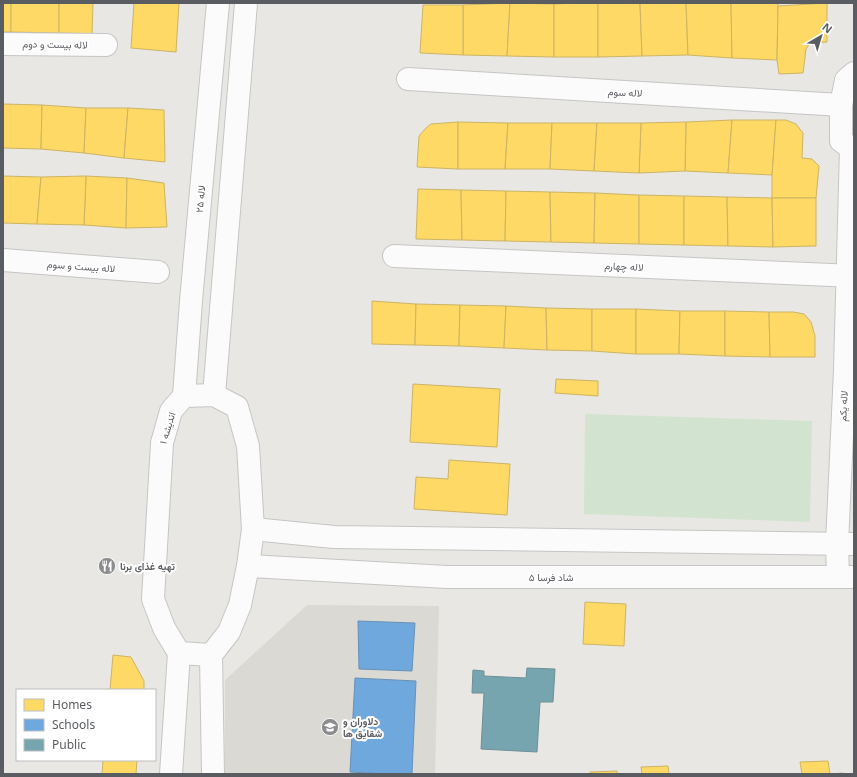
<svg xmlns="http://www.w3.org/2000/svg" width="857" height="777" font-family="'Noto Sans',Vazirmatn,sans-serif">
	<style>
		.education { fill: #dbd9d3 }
		.green { fill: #d2e3cf }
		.homes { fill: #ffd966; stroke: #cdb464 }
		.schools { fill: #6fa8dc; stroke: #6891b7 }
		.public { fill: #76a5af; stroke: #6d8f97 }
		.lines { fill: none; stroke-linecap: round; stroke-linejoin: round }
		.minor-casing { stroke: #c5c5c5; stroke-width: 24 }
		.tertiary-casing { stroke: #c5c5c5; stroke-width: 24 }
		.minor { stroke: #fcfbfb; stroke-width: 22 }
		.tertiary { stroke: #fcfbfb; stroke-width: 22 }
		.labels { text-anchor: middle; stroke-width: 4; stroke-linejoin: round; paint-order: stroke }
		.street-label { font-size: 10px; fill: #595c60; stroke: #fff }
		.poi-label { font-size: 10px; font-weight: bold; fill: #595c60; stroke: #fff; text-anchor: start }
	</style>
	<rect width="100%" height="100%" fill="#e8e7e3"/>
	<polygon class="education" points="307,605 439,606 435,774 225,774 225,680"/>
	<polygon class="green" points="585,414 812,421 810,522 584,514"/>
	<g class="homes">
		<rect x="3" y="3" width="8" height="29"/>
		<polygon points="11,3 59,3 59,33 11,32"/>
		<polygon points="59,3 93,3 92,34 59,33"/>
		<polygon points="134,3 179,3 176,52 131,48"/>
		<polygon points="510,3 507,56 463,55 463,5"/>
		<polygon points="510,3 554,4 554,57 507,56"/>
		<polygon points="576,3 598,3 598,57 554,57 554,4"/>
		<polygon points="598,3 640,3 642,56 598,57"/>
		<polygon points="640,3 686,3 688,55 642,56"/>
		<polygon points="686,3 731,3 732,58 688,55"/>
		<polygon points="731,3 778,3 777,60 732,58"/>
		<polygon points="827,3 827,42 810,43 806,49 803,73 779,74 777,60 778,6"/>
		<polygon points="423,5 463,5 463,55 420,53"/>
		<polygon points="3,104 42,105 41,149 3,148"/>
		<polygon points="42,105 86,108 84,153 41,149"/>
		<polygon points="86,108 128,108 124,158 84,153"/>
		<polygon points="128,108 164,110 165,162 124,158"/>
		<polygon points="732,120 728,173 685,171 686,122"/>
		<polygon points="732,120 776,120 772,175 728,173"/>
		<polygon points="776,120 786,120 796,124 803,133 802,158 812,159 819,166 816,198 772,198 772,175"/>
		<polygon points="458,122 458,169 417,167 419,136 426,128 431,124"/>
		<polygon points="458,122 508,123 505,169 458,169"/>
		<polygon points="686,122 685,171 639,173 641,123"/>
		<polygon points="508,123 552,123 550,169 505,169"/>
		<polygon points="552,123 597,123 594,171 550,169"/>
		<polygon points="597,123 641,123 639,173 594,171"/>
		<polygon points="3,176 41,177 37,224 3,223"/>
		<polygon points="86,176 127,178 126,228 84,225"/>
		<polygon points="86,176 84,225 37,224 41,177"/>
		<polygon points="127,178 164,183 167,227 126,228"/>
		<polygon points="418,189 461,190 462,240 416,239"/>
		<polygon points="461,190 506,191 505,241 462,240"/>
		<polygon points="506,191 550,192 551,242 505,241"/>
		<polygon points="550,192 595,193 594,243 551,242"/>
		<polygon points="595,193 639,195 639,244 594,243"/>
		<polygon points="639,195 684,196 684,245 639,244"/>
		<polygon points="684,196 727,197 728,246 684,245"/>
		<polygon points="727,197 772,198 773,247 728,246"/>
		<polygon points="772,198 816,198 816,246 773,247"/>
		<polygon points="372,301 416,304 415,345 372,344"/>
		<polygon points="416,304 460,305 459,346 415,345"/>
		<polygon points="460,305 506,306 504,348 459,346"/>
		<polygon points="506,306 546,308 547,350 504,348"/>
		<polygon points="546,308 592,309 592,351 547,350"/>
		<polygon points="592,309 636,309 636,354 592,351"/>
		<polygon points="636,309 680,311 679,354 636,354"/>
		<polygon points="680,311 725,311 725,356 679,354"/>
		<polygon points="725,311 769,312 770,357 725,356"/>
		<polygon points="769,312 793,312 804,314 811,322 815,336 815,357 770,357"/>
		<polygon points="556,379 598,381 598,396 555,393"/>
		<polygon points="413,384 500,389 497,447 410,442"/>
		<polygon points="449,460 510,464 507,515 414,509 416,477 448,479"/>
		<polygon points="585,602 626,604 624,646 583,644"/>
		<polygon points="113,655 131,657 144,681 144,690 110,690"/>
		<polygon points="103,760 137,760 136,774 102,774"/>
		<polygon points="828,761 830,774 843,773 843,774 802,774 800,762"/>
		<polygon points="668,766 669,774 642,774 641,767"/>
		<polygon points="617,771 617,774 590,774 590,772"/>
	</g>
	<g class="schools">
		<polygon points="358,621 415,623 412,671 359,669"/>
		<polygon points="355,678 416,681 412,774 387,774 350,772"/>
	</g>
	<polygon class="public" points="527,668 555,669 553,702 540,702 537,752 481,749 484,693 472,693 473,670 484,671 484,676 526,678"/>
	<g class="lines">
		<defs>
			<g id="minor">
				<polyline points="3,44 106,45"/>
				<polyline points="408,79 841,105"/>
				<polyline points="394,256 854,276"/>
				<polyline points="3,260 158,272"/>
			</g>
			<g id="tertiary">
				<polyline points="854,73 846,80 841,105 841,141 851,148 854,146"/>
				<polyline points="214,395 246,3"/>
				<polyline points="184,396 191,301 218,3"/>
				<polyline points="253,529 334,537 854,544"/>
				<polyline points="248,566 447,577 854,577"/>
				<polyline points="838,577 837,543 845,370 851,148"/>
				<polyline points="211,655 213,774"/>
				<polyline points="171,774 179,653 164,628 153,599 162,443 171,411 184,396 214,395 237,407 248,446 253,529 248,566 240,605 229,632 211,655 179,653"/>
			</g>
		</defs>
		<use href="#minor" class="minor-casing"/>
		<use href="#tertiary" class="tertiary-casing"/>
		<use href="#minor" class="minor"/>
		<use href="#tertiary" class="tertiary"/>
	</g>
	<defs>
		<symbol id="restaurant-disc" viewBox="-11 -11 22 22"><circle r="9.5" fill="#8b8d8e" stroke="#fff"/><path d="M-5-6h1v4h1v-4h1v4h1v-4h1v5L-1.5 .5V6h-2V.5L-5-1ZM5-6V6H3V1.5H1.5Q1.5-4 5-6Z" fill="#fff"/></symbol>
		<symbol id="school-disc" viewBox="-11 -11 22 22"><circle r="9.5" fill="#8b8d8e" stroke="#fff"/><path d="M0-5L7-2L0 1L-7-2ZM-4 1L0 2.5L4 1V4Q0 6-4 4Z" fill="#fff"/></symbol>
	</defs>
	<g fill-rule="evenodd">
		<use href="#restaurant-disc" x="97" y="556" width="20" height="20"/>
		<use href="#school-disc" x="320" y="717" width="20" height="20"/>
	</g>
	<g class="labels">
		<g class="street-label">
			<text transform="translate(55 44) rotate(1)" y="4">لاله بیست و دوم</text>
			<text transform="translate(625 92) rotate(3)" y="4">لاله سوم</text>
			<text transform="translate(200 199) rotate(-85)" y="4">لاله ۲۵</text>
			<text transform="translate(81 266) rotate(4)" y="4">لاله بیست و سوم</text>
			<text transform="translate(624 266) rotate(3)" y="4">لاله چهارم</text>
			<text transform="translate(843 406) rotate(-87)" y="4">لاله یکم</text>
			<text transform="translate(167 428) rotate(-73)" y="4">اندیشه ۱</text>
			<text x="551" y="581">شاد فرسا ۵</text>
		</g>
		<g class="poi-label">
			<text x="120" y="570">تهیه غذای برنا</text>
			<text x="343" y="725">دلاوران و<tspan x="343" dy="12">شقایق ها</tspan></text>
		</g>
	</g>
	<rect width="857" height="777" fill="none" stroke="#595c60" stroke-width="8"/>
	<rect x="16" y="689" width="140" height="72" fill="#ffffff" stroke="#bdbebf"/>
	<rect x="24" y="699" width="20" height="12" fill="#ffd966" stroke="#bdbebf"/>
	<text x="52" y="709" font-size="12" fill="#595c60">Homes</text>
	<rect x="24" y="719" width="20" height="12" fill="#6fa8dc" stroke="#bdbebf"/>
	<text x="52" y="729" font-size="12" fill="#595c60">Schools</text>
	<rect x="24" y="739" width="20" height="12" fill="#76a5af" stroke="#bdbebf"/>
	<text x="52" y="749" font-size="12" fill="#595c60">Public</text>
	<g transform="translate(821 36) rotate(38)" stroke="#ffffff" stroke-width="3" paint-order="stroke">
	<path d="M0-3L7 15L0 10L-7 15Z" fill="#595c60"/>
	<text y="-6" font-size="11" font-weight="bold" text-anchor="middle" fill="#595c60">N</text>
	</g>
</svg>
